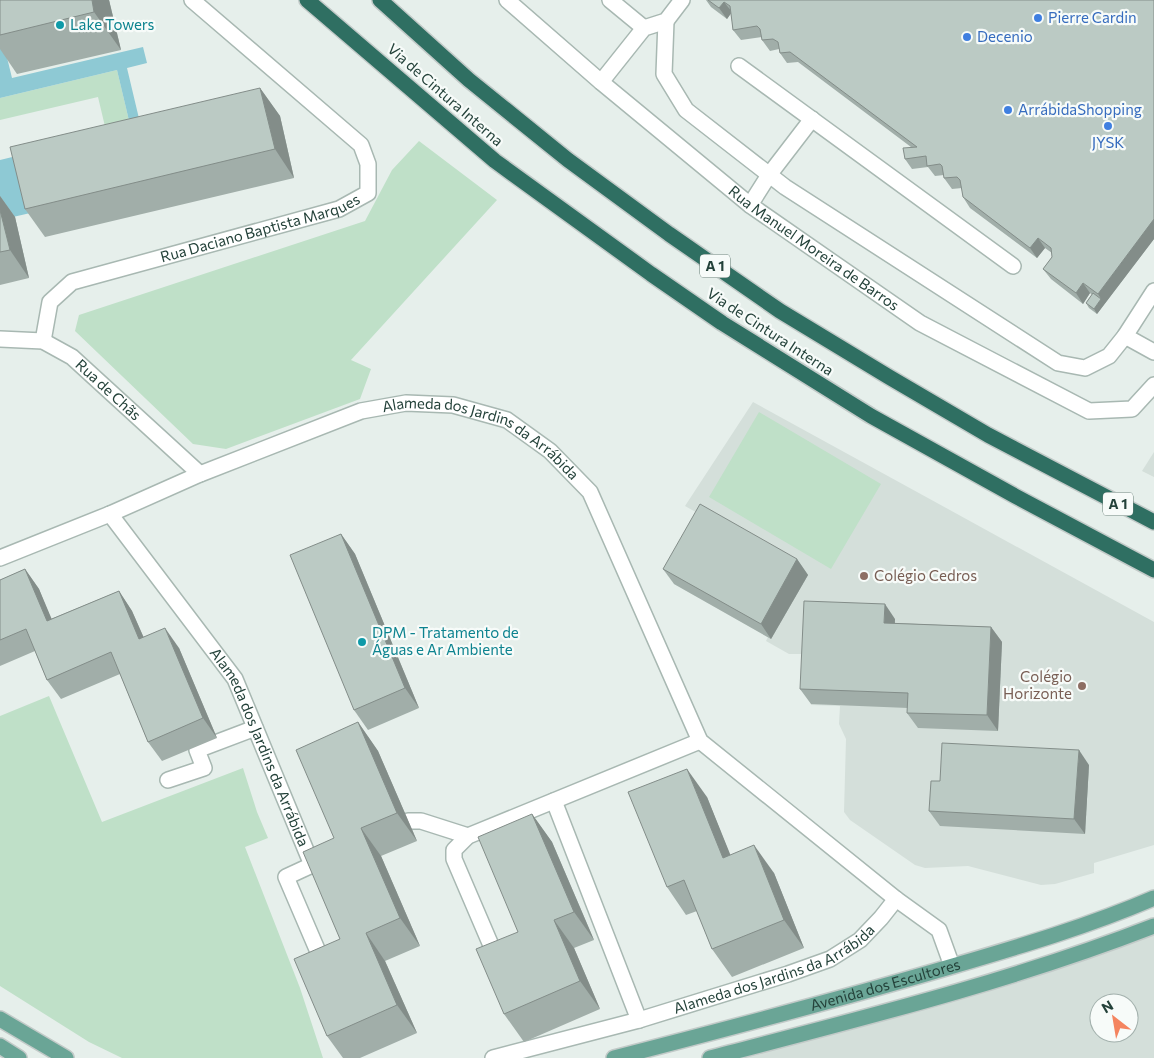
<svg xmlns="http://www.w3.org/2000/svg" width="1154" height="1058" font-family="Commissioner,sans-serif">
	<style>
		.built { fill: #d4dfda; fill-rule: evenodd }
		.green { fill: #bfe0c8 }
		.water { fill: #8ec9d4 }
		.lines { fill: none; stroke-linecap: round; stroke-linejoin: round }
		.minor-casing { stroke: #a8b8b2; stroke-width: 18 }
		.major-casing { stroke: #c2cac8; stroke-width: 18 }
		.highway-casing { stroke: #c2cac8; stroke-width: 18 }
		.minor { stroke: #fff; stroke-width: 15 }
		.major { stroke: #6aa596; stroke-width: 15 }
		.highway { stroke: #2f6f62; stroke-width: 15 }
		.wall { fill: #a1aea9 }
		.shaded-wall { fill: #838d89 }
		.building { fill: #bbcac4; stroke: #838d89 }
		.shop-dot { fill: #3f7fe0; stroke: #f7fbf9; stroke-width: 2 }
		.culture-dot { fill: #0f9aa8; stroke: #f7fbf9; stroke-width: 2 }
		.education-dot { fill: #8d6e63; stroke: #f7fbf9; stroke-width: 2 }
		.labels { text-anchor: middle; stroke-width: 4.5; stroke-linejoin: round; paint-order: stroke }
		.shield { fill: #f7fbf9; stroke: #637a73; stroke-width: 1 }
		.shield-label { font-size: 14px; font-weight: bold; fill: #24423a }
		.shop-label { font-size: 15px; fill: #366cbe; stroke: #f7fbf9; text-anchor: start }
		.culture-label { font-size: 15px; fill: #0d838f; stroke: #f7fbf9; text-anchor: start }
		.street-label { font-size: 15px; fill: #24423a; stroke: #f7fbf9 }
		.education-label { font-size: 15px; fill: #785e54; stroke: #f7fbf9; text-anchor: start }
	</style>
	<rect width="100%" height="100%" fill="#e6efeb"/>
	<g class="built">
		<polygon points="753,402 1154,622 1154,845 1094,863 1094,873 1055,884 1041,885 968,866 925,868 915,865 850,820 844,812 846,739 839,724 840,706 811,705 813,654 789,654 766,641 768,637 674,584 710,520 685,506"/>
		<polygon points="1154,452 1154,477 1142,471"/>
		<path d="M1154 933V1058H737L871 1023 1013 984ZM1099 1003H1129V1033H1099Z"/>
	</g>
	<g class="green">
		<polygon points="117,70 136,150 112,156 98,97 0,120 0,98"/>
		<polygon points="419,141 497,200 351,360 371,369 360,399 226,449 193,444 75,331 79,315 365,221 392,170"/>
		<polygon points="759,412 881,484 831,569 709,497"/>
		<polygon points="49,696 102,822 243,768 257,812 268,838 245,847 300,988 323,1058 122,1058 89,1042 0,986 0,716"/>
	</g>
	<g class="water">
		<polygon points="0,29 12,78 143,47 147,63 127,68 146,148 136,150 117,70 0,98"/>
		<polygon points="74,142 39,211 0,220 0,160"/>
	</g>
	<g class="lines">
		<defs>
			<g id="minor">
				<path id="s1" d="M507 0 601 82 750 205 920 323 1089 411 1132 409 1154 385"/>
				<polyline points="610,0 644,28"/>
				<polyline points="666,21 664,74 686,110 785,187 1058,363 1085,368 1109,356 1125,336 1154,291"/>
				<polyline points="739,66 1013,266"/>
				<polyline points="601,82 644,28 666,21 682,0"/>
				<polyline points="750,205 769,175 812,119"/>
				<polyline points="1125,336 1154,352"/>
				<path id="s2" d="M0 339 43 341 72 357 200 474"/>
				<path id="s3" d="M43 341 50 302 72 282 339 209 368 193V164L361 145 192 0"/>
				<path id="s4" d="M110 514 235 679 312 865 286 877 325 968"/>
				<path id="s5" d="M0 558 110 514 200 474 361 411 406 403 453 405 507 420 550 451 590 492 700 741 896 899 939 930 952 966"/>
				<polyline points="168,780 204,768 197,750 255,728"/>
				<polyline points="554,801 639,1020"/>
				<polyline points="408,821 421,821 468,836"/>
				<polyline points="493,950 454,859 454,850 468,836 700,741"/>
				<path id="s6" d="M493 1058 639 1020 788 974 830 959 860 940 881 918 896 899"/>
			</g>
			<g id="major">
				<polyline points="0,1019 66,1058"/>
				<polyline points="0,1046 19,1058"/>
				<path id="s7" d="M614 1058C727 1029 841 999 953 966 1021 946 1089 926 1154 898"/>
				<path d="M710 1058C859 1019 1010 982 1154 926"/>
			</g>
			<g id="highway">
				<polyline points="307,0 495,161 651,274 722,323 871,416 1015,496 1154,570"/>
				<polyline points="380,0 469,80 568,160 669,234 780,311 889,377 988,435 1154,522"/>
			</g>
		</defs>
		<use href="#minor" class="minor-casing"/>
		<use href="#major" class="major-casing"/>
		<use href="#highway" class="highway-casing"/>
		<use href="#minor" class="minor"/>
		<use href="#major" class="major"/>
		<use href="#highway" class="highway"/>
	</g>
	<g class="wall">
		<polygon points="0,0 109,0 121,50 17,74 0,49"/>
		<polygon points="706,0 1154,0 1154,239 1097,314 1089,308 1086,303 1092,295 1090,293 1083,304 1051,279 1043,269 1052,257 1052,253 1045,248 1037,258 970,208 963,197 962,188 952,189 944,178 944,175 935,176 928,167 912,169 905,159 911,147 798,62 787,63 780,53 779,49 770,51 762,40 762,37 741,40 733,30 731,13 727,19 711,7"/>
		<polygon points="260,88 280,116 294,178 45,237 25,209"/>
		<polygon points="0,196 15,217 29,278 0,285"/>
		<polygon points="341,534 355,554 419,708 368,730 354,710"/>
		<polygon points="797,559 808,575 771,639 674,584 663,569"/>
		<polygon points="25,569 39,589 51,619 119,591 132,611 144,638 179,648 217,738 162,761 148,742 120,674 61,699 47,680 35,651 0,666 0,580"/>
		<polygon points="895,619 895,623 991,627 1002,642 998,731 918,728 907,713 908,708 811,704 800,689"/>
		<polygon points="358,722 378,751 417,841 381,856 420,946 385,961 417,1033 360,1058 343,1058 327,1036 340,939 334,838"/>
		<polygon points="1089,765 1085,834 940,826 929,811 940,781"/>
		<polygon points="707,797 730,855 774,873 804,948 732,977 712,949 697,911 686,915 667,887"/>
		<polygon points="532,814 552,842 594,940 574,948 600,1009 524,1042 504,1014 518,932"/>
	</g>
	<g class="shaded-wall">
		<polygon points="92,0 109,0 121,50 94,12"/>
		<polygon points="724,2 732,12 727,19 719,8"/>
		<polygon points="260,88 280,116 294,178 275,149"/>
		<polygon points="0,196 15,217 29,278 10,250 0,210"/>
		<polygon points="1154,219 1154,239 1097,314 1094,309 1101,299 1098,294"/>
		<polygon points="1038,238 1045,248 1037,258 1030,248"/>
		<polygon points="1083,283 1090,293 1083,304 1076,293"/>
		<polygon points="341,534 355,554 419,708 405,688"/>
		<polygon points="797,559 808,575 771,639 761,624"/>
		<polygon points="25,569 39,589 61,641 47,621"/>
		<polygon points="119,591 132,611 153,659 139,639"/>
		<polygon points="885,604 895,619 894,638 884,623"/>
		<polygon points="991,627 1002,642 998,731 987,715"/>
		<polygon points="165,628 179,648 217,738 203,718"/>
		<polygon points="358,722 378,751 417,841 397,813"/>
		<polygon points="1079,750 1089,765 1085,834 1074,819"/>
		<polygon points="687,769 707,797 743,886 723,858"/>
		<polygon points="532,814 552,842 594,940 574,912"/>
		<polygon points="361,828 381,856 420,946 400,918"/>
		<polygon points="754,845 774,873 804,948 784,920"/>
		<polygon points="554,920 574,948 600,1009 580,981"/>
		<polygon points="366,933 385,961 417,1033 397,1005"/>
	</g>
	<g class="building">
		<polygon points="0,0 92,0 94,12 0,35"/>
		<polygon points="708,0 1154,0 1154,219 1098,294 1083,283 1076,293 1043,269 1052,257 1051,248 1038,238 1030,248 963,197 960,180 957,177 944,178 942,166 940,164 927,166 926,156 905,159 903,148 917,147 790,52 780,53 778,42 773,39 762,40 760,29 757,26 733,30 730,6 724,2 719,8"/>
		<polygon points="260,88 275,149 25,209 10,147"/>
		<polygon points="0,210 10,250 0,252"/>
		<polygon points="1093,293 1101,299 1094,309 1086,303"/>
		<polygon points="700,504 797,559 761,624 663,569"/>
		<polygon points="341,534 405,688 354,710 290,555"/>
		<polygon points="25,569 47,621 119,591 139,639 165,628 203,718 148,742 111,652 47,680 26,629 0,640 0,580"/>
		<polygon points="804,601 885,604 884,623 991,627 987,715 907,713 908,693 800,689"/>
		<polygon points="358,722 397,813 361,828 400,918 366,933 397,1005 327,1036 294,959 340,939 303,852 334,838 296,750"/>
		<polygon points="942,743 1079,750 1074,819 929,811 931,781 940,781"/>
		<polygon points="687,769 723,858 754,845 784,920 712,949 684,880 667,887 628,792"/>
		<polygon points="532,814 574,912 554,920 580,981 504,1014 476,949 518,932 478,837"/>
	</g>
	<g class="shop-dot">
		<circle cx="1038" cy="18" r="5"/>
		<circle cx="967" cy="37" r="5"/>
		<circle cx="1008" cy="110" r="5"/>
		<circle cx="1108" cy="126" r="5"/>
	</g>
	<g class="culture-dot">
		<circle cx="60" cy="25" r="5"/>
		<circle cx="362" cy="642" r="5"/>
	</g>
	<g class="education-dot">
		<circle cx="864" cy="576" r="5"/>
		<circle cx="1082" cy="686" r="5"/>
	</g>
	<g class="labels">
		<g class="shield">
			<rect x="700" y="254.5" width="30" height="23" rx="4"/>
			<rect x="1103" y="492.5" width="30" height="23" rx="4"/>
		</g>
		<g class="shield-label">
			<text x="715" y="271">A 1</text>
			<text x="1118" y="509">A 1</text>
		</g>
		<g class="shop-label">
			<text x="1048" y="23">Pierre Cardin</text>
			<text x="977" y="42">Decenio</text>
			<text x="1018" y="115">ArrábidaShopping</text>
			<text x="1108" y="148" text-anchor="middle">JYSK</text>
		</g>
		<g class="culture-label">
			<text x="70" y="30">Lake Towers</text>
			<text x="372" y="638">DPM - Tratamento de<tspan x="372" dy="17">Águas e Ar Ambiente</tspan></text>
		</g>
		<g class="street-label">
			<text transform="translate(445 95) rotate(41)" y="5">Via de Cintura Interna</text>
			<text dy="5" stroke="none"><textPath href="#s3" startOffset="265">Rua Daciano Baptista Marques</textPath></text>
			<text dy="5" stroke="none"><textPath href="#s1" startOffset="395">Rua Manuel Moreira de Barros</textPath></text>
			<text transform="translate(770 332) rotate(33)" y="5">Via de Cintura Interna</text>
			<text dy="5" stroke="none"><textPath href="#s2" startOffset="125">Rua de Chãs</textPath></text>
			<text dy="5" stroke="none"><textPath href="#s5" startOffset="520">Alameda dos Jardins da Arrábida</textPath></text>
			<text dy="5" stroke="none"><textPath href="#s4" startOffset="279">Alameda dos Jardins da Arrábida</textPath></text>
			<text dy="5" stroke="none"><textPath href="#s6" startOffset="296">Alameda dos Jardins da Arrábida</textPath></text>
			<text dy="5" stroke="none"><textPath href="#s7" startOffset="281">Avenida dos Escultores</textPath></text>
		</g>
		<g class="education-label">
			<text x="874" y="581">Colégio Cedros</text>
			<text x="1072" y="682" text-anchor="end">Colégio<tspan x="1072" dy="17">Horizonte</tspan></text>
		</g>
	</g>
	<g transform="translate(1114 1018) rotate(329)"><circle r="24" fill="#f7fbf9" stroke="#a3b1ad"/>
	<path d="M0-4L9 19L0 12L-9 19Z" fill="#f4845f"/>
	<text y="-8" font-size="14" font-weight="bold" text-anchor="middle" fill="#24423a">N</text>
	</g>
</svg>
